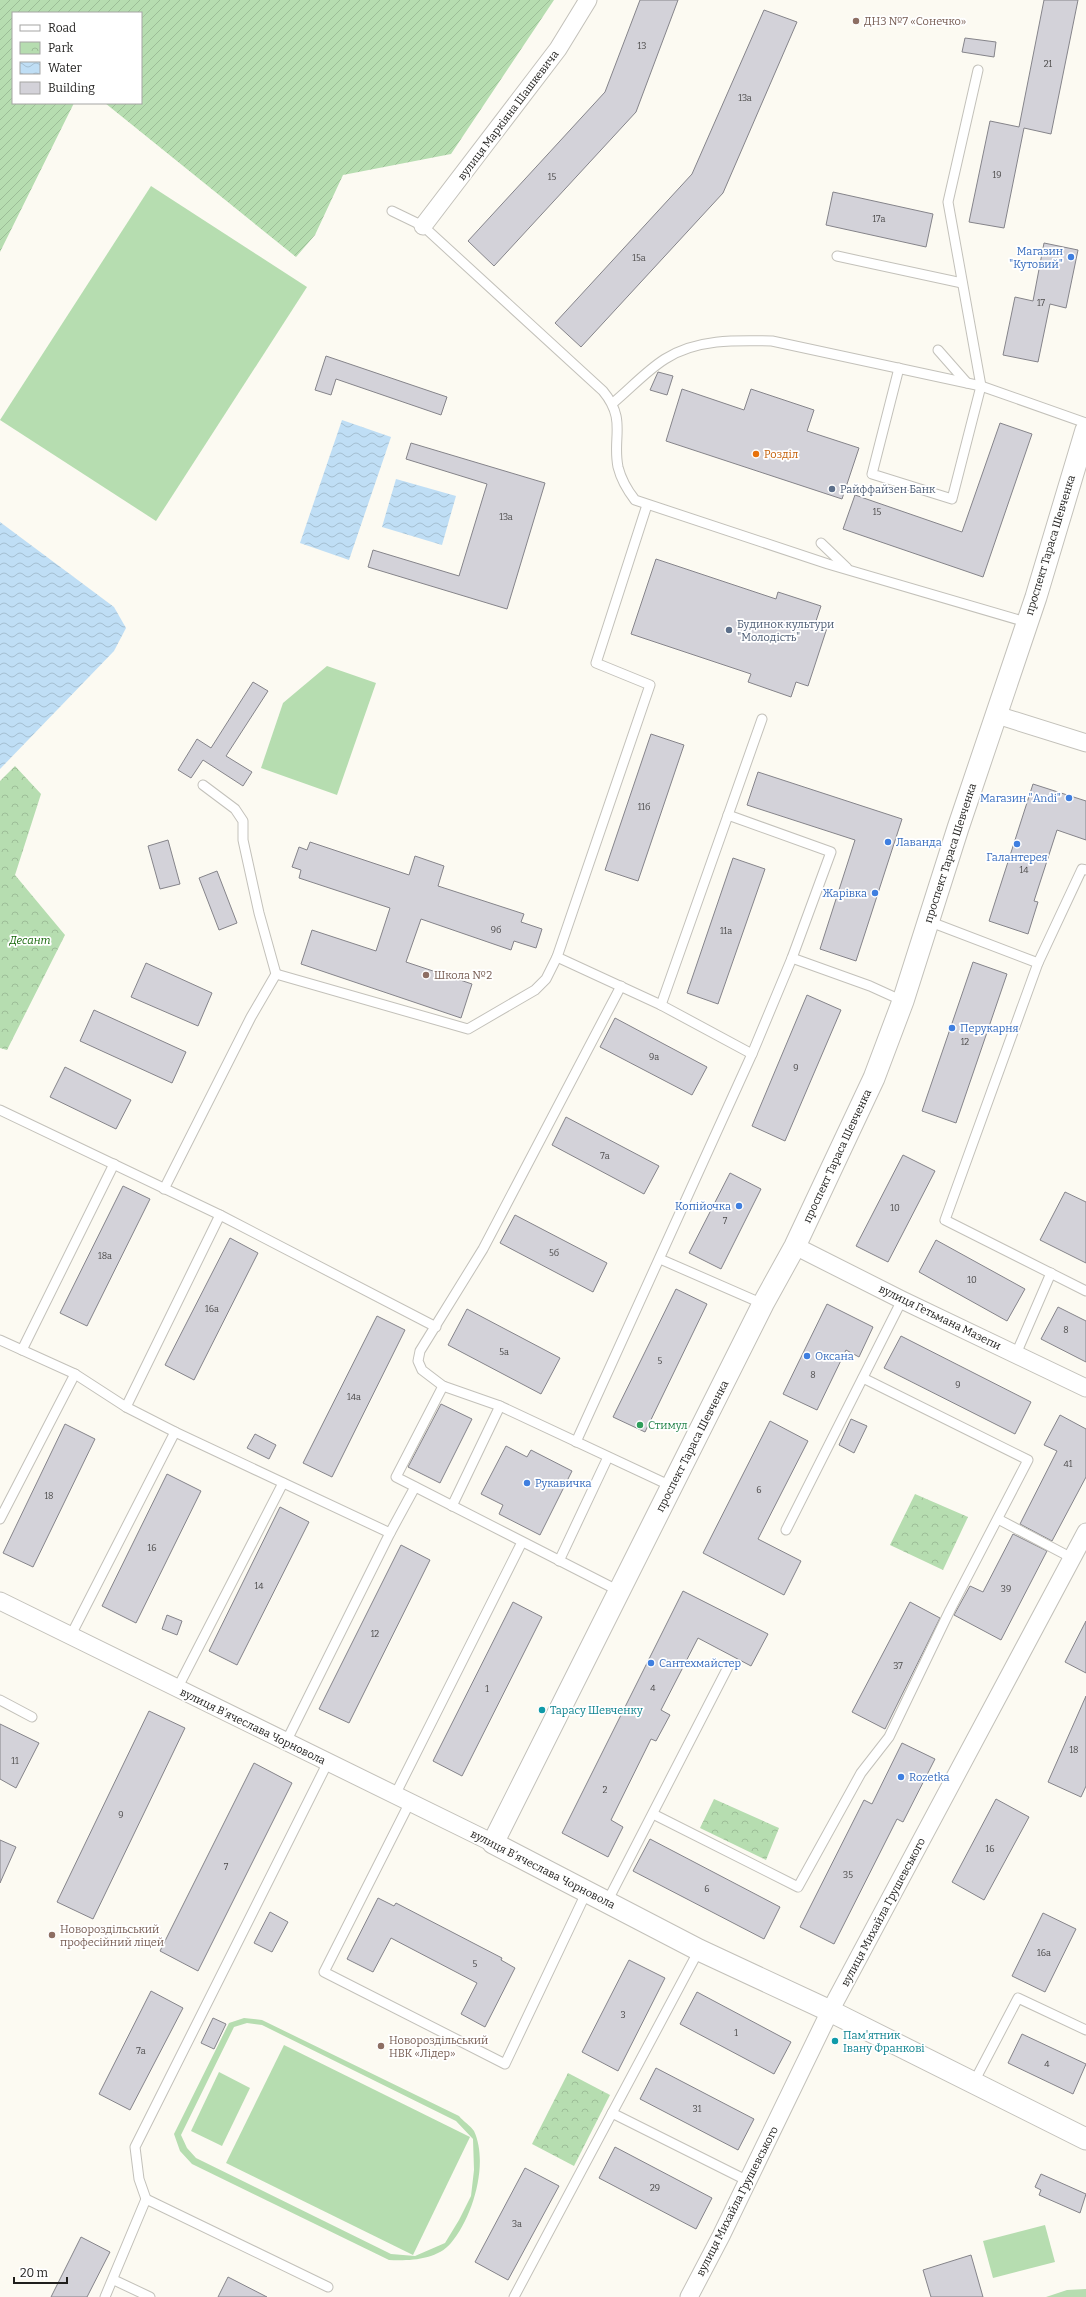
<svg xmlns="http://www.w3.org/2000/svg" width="1086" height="2297" font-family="Bitter,serif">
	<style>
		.park { fill: url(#park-crowns) }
		.garden { fill: url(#garden-furrows) }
		.pitch { fill: #b6ddb0; fill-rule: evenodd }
		.water { fill: url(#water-waves) }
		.building { fill: #d3d2d9; stroke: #85848a }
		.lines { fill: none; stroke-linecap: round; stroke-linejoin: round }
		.service-casing { stroke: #c3c1ba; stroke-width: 11 }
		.minor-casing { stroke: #c3c1ba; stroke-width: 19 }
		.tertiary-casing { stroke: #c3c1ba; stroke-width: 23 }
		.service { stroke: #fff; stroke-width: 9 }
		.minor { stroke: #fff; stroke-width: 17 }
		.tertiary { stroke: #fff; stroke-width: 21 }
		.education-dot { fill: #8d6e63; stroke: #fff; stroke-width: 1.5 }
		.shop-dot { fill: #3f7fe0; stroke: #fff; stroke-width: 1.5 }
		.food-dot { fill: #e8710a; stroke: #fff; stroke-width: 1.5 }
		.service-dot { fill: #5c6f8a; stroke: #fff; stroke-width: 1.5 }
		.leisure-dot { fill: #2e9e5b; stroke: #fff; stroke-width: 1.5 }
		.culture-dot { fill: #0f9aa8; stroke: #fff; stroke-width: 1.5 }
		.labels { text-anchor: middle; stroke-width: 3.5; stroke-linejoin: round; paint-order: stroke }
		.number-label { font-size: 9px; fill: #4c4b4b }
		.education-label { font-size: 11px; fill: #785e54; stroke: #fff; text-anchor: start }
		.street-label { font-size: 11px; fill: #1f1e1c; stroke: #fff }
		.shop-label { font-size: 11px; fill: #366cbe; stroke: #fff; text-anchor: start }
		.food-label { font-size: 11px; fill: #c56008; stroke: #fff; text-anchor: start }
		.service-label { font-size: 11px; fill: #4e5e75; stroke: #fff; text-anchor: start }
		.park-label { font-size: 11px; font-style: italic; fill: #146707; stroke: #fff }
		.leisure-label { font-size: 11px; fill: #27864d; stroke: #fff; text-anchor: start }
		.culture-label { font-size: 11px; fill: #0d838f; stroke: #fff; text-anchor: start }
	</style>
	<defs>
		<pattern id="park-crowns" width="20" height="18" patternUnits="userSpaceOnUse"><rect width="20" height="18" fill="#b6ddb0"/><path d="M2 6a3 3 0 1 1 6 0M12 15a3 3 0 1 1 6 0" fill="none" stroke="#9cbd97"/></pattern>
		<pattern id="garden-furrows" width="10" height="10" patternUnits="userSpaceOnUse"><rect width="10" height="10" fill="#b6ddb0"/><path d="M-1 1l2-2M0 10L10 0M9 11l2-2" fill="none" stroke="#9cbd97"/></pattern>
		<pattern id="water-waves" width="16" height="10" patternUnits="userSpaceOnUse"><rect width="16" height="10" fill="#bfdef5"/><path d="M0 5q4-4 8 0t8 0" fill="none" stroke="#a4bed1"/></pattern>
	</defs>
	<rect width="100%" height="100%" fill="#fcfaf2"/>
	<g class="park">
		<polygon points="15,766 41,794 15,875 65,935 7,1050 0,1048 0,781"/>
		<polygon points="915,1494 968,1517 943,1570 890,1545"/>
		<polygon points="714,1799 779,1828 766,1860 700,1828"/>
		<polygon points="568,2073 610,2095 574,2166 532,2144"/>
	</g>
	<polygon class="garden" points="0,0 554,0 451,154 343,175 315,235 296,257 105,103 141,103 141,13 13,13 13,103 74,103 0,252"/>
	<g class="pitch">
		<polygon points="151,186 307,287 156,521 0,420"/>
		<polygon points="327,666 376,683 337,795 261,768 283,703"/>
		<path d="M244 2018 262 2020 459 2116C463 2121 471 2126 474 2131 489 2163 473 2217 451 2243 437 2260 409 2261 389 2260L192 2164 180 2151 174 2134 229 2023ZM247 2023 262 2025 456 2121 473 2139 474 2170 471 2196 459 2220 445 2243 415 2256 391 2254 196 2158 187 2148 181 2135 234 2027Z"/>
		<polygon points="284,2045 470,2137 413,2255 226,2163"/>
		<polygon points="219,2072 250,2088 222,2146 191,2131"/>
		<polygon points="1045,2225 1055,2262 993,2278 983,2241"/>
		<polygon points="1086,2289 1086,2297 1046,2297 1067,2290"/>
	</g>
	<g class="water">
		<polygon points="342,420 391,437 349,560 300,543"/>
		<polygon points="396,479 456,496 442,545 382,527"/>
		<polygon points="0,522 114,607 126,628 114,651 0,769"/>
	</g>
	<g class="building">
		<polygon points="640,0 678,0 636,112 494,266 468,241 605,92"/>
		<polygon points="1044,0 1078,0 1051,134 1024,128 1004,228 969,222 990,121 1019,127"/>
		<polygon points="764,10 797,22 723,193 581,347 555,323 692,174"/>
		<polygon points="965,38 996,42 994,57 962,52"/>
		<polygon points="833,192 933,214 926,247 826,225"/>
		<polygon points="1044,243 1078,250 1066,308 1050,304 1038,362 1003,355 1015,297 1033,301"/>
		<polygon points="326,356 447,397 441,415 336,379 331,395 315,390"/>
		<polygon points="658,372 673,376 667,395 650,390"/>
		<polygon points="682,389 744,410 751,389 814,410 807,431 859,448 842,499 666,441"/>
		<polygon points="1000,423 1032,434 983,577 843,529 855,495 962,532"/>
		<polygon points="411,443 545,483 507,609 368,567 373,550 459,576 487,484 406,459"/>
		<polygon points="656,559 776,599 778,592 821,606 816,621 828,625 808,686 796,682 791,697 748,682 751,674 631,634"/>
		<polygon points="253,682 268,691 226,756 252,772 243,786 203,760 191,778 178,770 197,739 211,748"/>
		<polygon points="651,734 684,745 638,881 605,870"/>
		<polygon points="758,772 902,819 856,961 820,949 855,840 747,805"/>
		<polygon points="1033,784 1086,801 1086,840 1057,830 1034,901 1038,902 1028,934 989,921"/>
		<polygon points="168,840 180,884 160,889 148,846"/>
		<polygon points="310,842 409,875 415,856 444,866 438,886 524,914 521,922 542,929 536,948 514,941 511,950 421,919 406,962 472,984 461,1018 301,964 312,930 376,951 390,908 299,878 301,870 292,867 299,847 307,850"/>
		<polygon points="733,858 765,869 718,1004 687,993"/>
		<polygon points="217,871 237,923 219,930 199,878"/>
		<polygon points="973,962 1007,974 956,1123 922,1111"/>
		<polygon points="146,963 212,993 198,1026 131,997"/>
		<polygon points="807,995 841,1010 785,1141 752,1126"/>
		<polygon points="94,1010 186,1052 172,1083 80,1041"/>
		<polygon points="615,1018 707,1067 692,1095 600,1047"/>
		<polygon points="65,1067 131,1100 116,1129 50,1097"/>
		<polygon points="566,1117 659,1166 644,1194 552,1145"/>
		<polygon points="903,1155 935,1171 888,1262 856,1246"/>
		<polygon points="730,1173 761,1189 721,1269 689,1253"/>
		<polygon points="123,1186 150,1199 87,1326 60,1313"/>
		<polygon points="1065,1192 1086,1202 1086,1263 1040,1240"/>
		<polygon points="515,1215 607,1263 593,1292 500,1243"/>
		<polygon points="230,1238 258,1253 194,1380 165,1365"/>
		<polygon points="936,1240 1025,1289 1007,1321 919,1272"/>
		<polygon points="676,1289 707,1304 645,1432 613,1417"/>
		<polygon points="827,1304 873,1327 859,1357 846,1350 817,1410 783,1394"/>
		<polygon points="1058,1307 1086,1321 1086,1362 1041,1339"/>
		<polygon points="467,1309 560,1358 541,1394 448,1345"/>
		<polygon points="377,1316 405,1330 332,1477 303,1463"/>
		<polygon points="901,1336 1031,1402 1015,1434 884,1368"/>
		<polygon points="441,1404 472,1419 440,1483 408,1467"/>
		<polygon points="1060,1415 1086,1429 1086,1477 1052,1541 1020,1524 1057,1451 1044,1445"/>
		<polygon points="851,1419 867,1426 854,1453 839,1445"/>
		<polygon points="770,1421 808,1441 758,1539 801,1561 784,1595 703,1553"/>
		<polygon points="65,1424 95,1439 33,1567 3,1553"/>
		<polygon points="255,1434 276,1445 269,1459 247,1448"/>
		<polygon points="506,1446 527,1457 531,1450 572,1471 540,1535 499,1514 503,1505 481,1494"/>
		<polygon points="167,1474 201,1491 136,1623 102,1606"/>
		<polygon points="280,1507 309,1522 237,1665 209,1651"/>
		<polygon points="1013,1534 1047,1551 1001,1640 954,1615 970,1586 983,1592"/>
		<polygon points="401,1545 430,1560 349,1723 319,1709"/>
		<polygon points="683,1591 768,1634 751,1666 698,1638 661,1710 670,1715 656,1741 651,1739 611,1820 623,1827 608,1857 562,1833"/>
		<polygon points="513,1602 542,1617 462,1776 433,1761"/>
		<polygon points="910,1602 940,1618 885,1729 852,1712"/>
		<polygon points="167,1615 182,1621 177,1635 162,1629"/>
		<polygon points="1086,1621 1086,1673 1065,1662"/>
		<polygon points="1086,1696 1086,1786 1081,1797 1048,1782"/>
		<polygon points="149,1711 185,1728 93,1919 57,1902"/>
		<polygon points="0,1724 39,1743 16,1788 0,1779"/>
		<polygon points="902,1743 935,1759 903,1822 897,1819 834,1944 800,1927 864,1800 872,1804"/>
		<polygon points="254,1763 292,1783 198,1971 160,1951"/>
		<polygon points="996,1799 1029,1817 984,1900 952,1882"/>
		<polygon points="650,1839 780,1907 764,1939 633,1871"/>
		<polygon points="0,1840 16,1847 0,1883"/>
		<polygon points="378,1898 394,1906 396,1903 502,1958 501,1960 515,1968 485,2027 461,2014 477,1983 391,1938 373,1972 347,1959"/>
		<polygon points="270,1912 288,1922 272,1952 254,1943"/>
		<polygon points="1043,1913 1076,1929 1045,1992 1012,1976"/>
		<polygon points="629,1960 665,1978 618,2071 582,2052"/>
		<polygon points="151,1991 183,2008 130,2110 99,2094"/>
		<polygon points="697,1992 791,2042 774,2074 680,2024"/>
		<polygon points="213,2018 226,2024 214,2049 201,2043"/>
		<polygon points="1022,2034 1086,2064 1073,2094 1008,2063"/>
		<polygon points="656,2068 754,2119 738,2150 640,2099"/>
		<polygon points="615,2147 712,2198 696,2229 599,2178"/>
		<polygon points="525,2168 559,2186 508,2280 475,2262"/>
		<polygon points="1041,2174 1086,2194 1080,2213 1039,2195 1041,2190 1035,2187"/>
		<polygon points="81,2237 110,2252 87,2297 51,2297"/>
		<polygon points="971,2255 983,2297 931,2297 923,2270"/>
		<polygon points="228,2277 267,2297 218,2297"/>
	</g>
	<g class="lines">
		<defs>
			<g id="service">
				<path d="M392 211 423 226 603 391C627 420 612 437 618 467 621 479 628 491 635 500L828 564 1026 622"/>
				<polyline points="837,256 962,283"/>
				<polyline points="938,350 967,383"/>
				<polyline points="899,368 872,474 952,499 981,386 948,202 978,70"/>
				<path d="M613 403C630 389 646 371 665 359 696 339 735 340 772 341L981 386 1086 423"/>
				<polyline points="647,505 596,663 650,685 557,957 661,1005 752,1054"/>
				<polyline points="821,543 847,568"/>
				<polyline points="1086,870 1082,869 1038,963 945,1220 1086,1291"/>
				<polyline points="928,921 1038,963"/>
				<polyline points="792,958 870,986 903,1001"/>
				<polyline points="276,974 468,1029 535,990 546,979 557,957"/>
				<polyline points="621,986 483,1249 420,1351 418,1361 422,1370 443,1386 500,1406 671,1486"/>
				<polyline points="661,1005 762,719"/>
				<polyline points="0,1110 220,1215 436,1327"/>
				<polyline points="164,1189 251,1017 276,974 259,913 243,840 243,821 235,809 203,785"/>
				<polyline points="660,1259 763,1304"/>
				<polyline points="0,1340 75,1374 126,1407 175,1432 390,1533"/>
				<polyline points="22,1350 114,1164"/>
				<polyline points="1016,1354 1051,1273"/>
				<polyline points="443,1386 396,1477 619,1591"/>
				<polyline points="126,1407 220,1215"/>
				<polyline points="576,1442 752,1054 792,958 831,852 728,815"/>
				<polyline points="452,1506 500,1406"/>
				<polyline points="0,1519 75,1374"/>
				<polyline points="998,1519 1072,1558"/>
				<polyline points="786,1530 902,1300"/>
				<polyline points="559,1561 608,1457"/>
				<polyline points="71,1635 175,1432"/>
				<polyline points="177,1689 283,1483"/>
				<polyline points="0,1700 32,1717"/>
				<polyline points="286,1742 390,1533 415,1487"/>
				<polyline points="395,1795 522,1542"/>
				<polyline points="410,1802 324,1972 505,2064 587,1891"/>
				<polyline points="653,1814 798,1887 861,1773 889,1737 950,1610 1028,1460 863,1378"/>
				<polyline points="607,1902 728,1667"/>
				<polyline points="974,2082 1018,1998 1086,2030"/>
				<polyline points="612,2113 748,2181"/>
				<polyline points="146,2199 139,2179 135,2147 328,1762"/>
				<polyline points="114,2280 150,2297"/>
				<polyline points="105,2297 146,2199 328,2287"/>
				<polyline points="514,2297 699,1950"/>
			</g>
			<g id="minor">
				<polyline points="423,226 558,49 588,0"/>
				<polyline points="997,715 1086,743"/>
				<polyline points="795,1246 902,1300 1086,1388"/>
				<polyline points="0,1601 493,1843"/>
				<polyline points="689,2297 721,2236 830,2011 1086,1532"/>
			</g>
			<polyline id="tertiary" points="1086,430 1036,597 958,828 903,1001 874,1078 795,1246 763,1304 493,1843 699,1950 830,2011 1086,2139"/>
		</defs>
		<use href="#service" class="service-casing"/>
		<use href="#minor" class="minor-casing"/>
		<use href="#tertiary" class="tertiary-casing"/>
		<use href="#service" class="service"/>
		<use href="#minor" class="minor"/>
		<use href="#tertiary" class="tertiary"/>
	</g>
	<g class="education-dot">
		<circle cx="856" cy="21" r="4"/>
		<circle cx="426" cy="975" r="4"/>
		<circle cx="52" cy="1935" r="4"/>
		<circle cx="381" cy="2046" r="4"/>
	</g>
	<g class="shop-dot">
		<circle cx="1071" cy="257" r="4"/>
		<circle cx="1069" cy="798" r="4"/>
		<circle cx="888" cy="842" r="4"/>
		<circle cx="1017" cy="844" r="4"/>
		<circle cx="875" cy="893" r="4"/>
		<circle cx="952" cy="1028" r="4"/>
		<circle cx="739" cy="1206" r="4"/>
		<circle cx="807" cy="1356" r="4"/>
		<circle cx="527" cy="1483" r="4"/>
		<circle cx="651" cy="1663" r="4"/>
		<circle cx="901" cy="1777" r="4"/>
	</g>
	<circle class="food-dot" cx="756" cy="454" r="4"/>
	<g class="service-dot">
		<circle cx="832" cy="489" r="4"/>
		<circle cx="729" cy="630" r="4"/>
	</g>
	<circle class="leisure-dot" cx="640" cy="1425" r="4"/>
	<g class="culture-dot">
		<circle cx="542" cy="1710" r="4"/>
		<circle cx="835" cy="2041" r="4"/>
	</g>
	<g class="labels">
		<g class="number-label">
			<text x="642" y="49">13</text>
			<text x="1048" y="67">21</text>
			<text x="745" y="101">13а</text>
			<text x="997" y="178">19</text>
			<text x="552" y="180">15</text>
			<text x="879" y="222">17а</text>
			<text x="639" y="261">15а</text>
			<text x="1041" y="306">17</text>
			<text x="877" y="515">15</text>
			<text x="506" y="520">13а</text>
			<text x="644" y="810">11б</text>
			<text x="1024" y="873">14</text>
			<text x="496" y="933">9б</text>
			<text x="726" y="934">11а</text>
			<text x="965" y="1045">12</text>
			<text x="654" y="1060">9а</text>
			<text x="796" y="1071">9</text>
			<text x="605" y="1159">7а</text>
			<text x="895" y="1211">10</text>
			<text x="725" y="1224">7</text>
			<text x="554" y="1256">5б</text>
			<text x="105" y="1259">18а</text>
			<text x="972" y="1283">10</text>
			<text x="212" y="1312">16а</text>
			<text x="1066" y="1333">8</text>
			<text x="504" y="1355">5а</text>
			<text x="660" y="1364">5</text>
			<text x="813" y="1378">8</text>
			<text x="958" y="1388">9</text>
			<text x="354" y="1400">14а</text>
			<text x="1068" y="1467">41</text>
			<text x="759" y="1493">6</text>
			<text x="49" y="1499">18</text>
			<text x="152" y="1551">16</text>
			<text x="259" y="1589">14</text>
			<text x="1006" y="1592">39</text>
			<text x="375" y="1637">12</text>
			<text x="898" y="1669">37</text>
			<text x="653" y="1691">4</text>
			<text x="487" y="1692">1</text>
			<text x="1074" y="1753">18</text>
			<text x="15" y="1764">11</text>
			<text x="605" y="1793">2</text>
			<text x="121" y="1818">9</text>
			<text x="990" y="1852">16</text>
			<text x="226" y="1870">7</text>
			<text x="848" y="1878">35</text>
			<text x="707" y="1892">6</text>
			<text x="1044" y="1956">16а</text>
			<text x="475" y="1967">5</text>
			<text x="623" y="2018">3</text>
			<text x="736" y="2036">1</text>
			<text x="141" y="2054">7а</text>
			<text x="1047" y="2067">4</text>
			<text x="697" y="2112">31</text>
			<text x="655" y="2191">29</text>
			<text x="517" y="2227">3а</text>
		</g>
		<g class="education-label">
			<text x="864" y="25">ДНЗ №7 «Сонечко»</text>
			<text x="434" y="979">Школа №2</text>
			<text x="60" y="1933">Новороздільський<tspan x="60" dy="13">професійний ліцей</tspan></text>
			<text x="389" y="2044">Новороздільський<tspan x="389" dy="13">НВК «Лідер»</tspan></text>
		</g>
		<g class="street-label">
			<text transform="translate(508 115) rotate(-53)" y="4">вулиця Маркіяна Шашкевича</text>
			<text transform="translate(1050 545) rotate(-73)" y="4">проспект Тараса Шевченка</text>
			<text transform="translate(950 853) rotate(-72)" y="4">проспект Тараса Шевченка</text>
			<text transform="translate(837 1156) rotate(-65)" y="4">проспект Тараса Шевченка</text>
			<text transform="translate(940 1317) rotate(26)" y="4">вулиця Гетьмана Мазепи</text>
			<text transform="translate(692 1446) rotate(-63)" y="4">проспект Тараса Шевченка</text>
			<text transform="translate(253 1726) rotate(26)" y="4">вулиця Вʼячеслава Чорновола</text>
			<text transform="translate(543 1869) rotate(27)" y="4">вулиця Вʼячеслава Чорновола</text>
			<text transform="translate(883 1912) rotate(-62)" y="4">вулиця Михайла Грушевського</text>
			<text transform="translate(737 2201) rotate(-63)" y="4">вулиця Михайла Грушевського</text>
		</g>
		<g class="shop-label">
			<text x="1063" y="255" text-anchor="end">Магазин<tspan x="1063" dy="13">"Кутовий"</tspan></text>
			<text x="1061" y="802" text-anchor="end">Магазин "Andi"</text>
			<text x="896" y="846">Лаванда</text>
			<text x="1017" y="861" text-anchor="middle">Галантерея</text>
			<text x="867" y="897" text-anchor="end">Жарівка</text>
			<text x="960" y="1032">Перукарня</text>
			<text x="731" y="1210" text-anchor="end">Копійочка</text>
			<text x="815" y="1360">Оксана</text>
			<text x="535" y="1487">Рукавичка</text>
			<text x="659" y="1667">Сантехмайстер</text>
			<text x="909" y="1781">Rozetka</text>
		</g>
		<g class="food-label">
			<text x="764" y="458">Розділ</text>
		</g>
		<g class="service-label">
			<text x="840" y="493">Райффайзен Банк</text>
			<text x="737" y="628">Будинок культури<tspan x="737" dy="13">"Молодість"</tspan></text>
		</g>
		<g class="park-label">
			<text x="30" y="944">Десант</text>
		</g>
		<g class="leisure-label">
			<text x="648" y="1429">Стимул</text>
		</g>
		<g class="culture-label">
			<text x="550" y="1714">Тарасу Шевченку</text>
			<text x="843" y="2039">Пам'ятник<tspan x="843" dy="13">Івану Франкові</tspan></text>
		</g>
	</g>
	<rect x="12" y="12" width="130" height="92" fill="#ffffff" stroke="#a5a5a4"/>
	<rect x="20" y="25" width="20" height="6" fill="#ffffff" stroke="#a5a5a4"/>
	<text x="48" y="32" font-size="12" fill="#1f1e1c">Road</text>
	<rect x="20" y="42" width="20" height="12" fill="url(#park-crowns)" stroke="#a5a5a4"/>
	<text x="48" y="52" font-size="12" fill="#1f1e1c">Park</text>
	<rect x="20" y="62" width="20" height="12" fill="url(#water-waves)" stroke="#a5a5a4"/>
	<text x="48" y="72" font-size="12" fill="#1f1e1c">Water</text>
	<rect x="20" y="82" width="20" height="12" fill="#d3d2d9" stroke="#a5a5a4"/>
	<text x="48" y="92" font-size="12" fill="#1f1e1c">Building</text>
	<path d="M14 2277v6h53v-6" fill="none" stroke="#1f1e1c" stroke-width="2"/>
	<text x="20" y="2277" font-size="12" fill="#1f1e1c" stroke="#ffffff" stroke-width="3" paint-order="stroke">20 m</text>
</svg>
